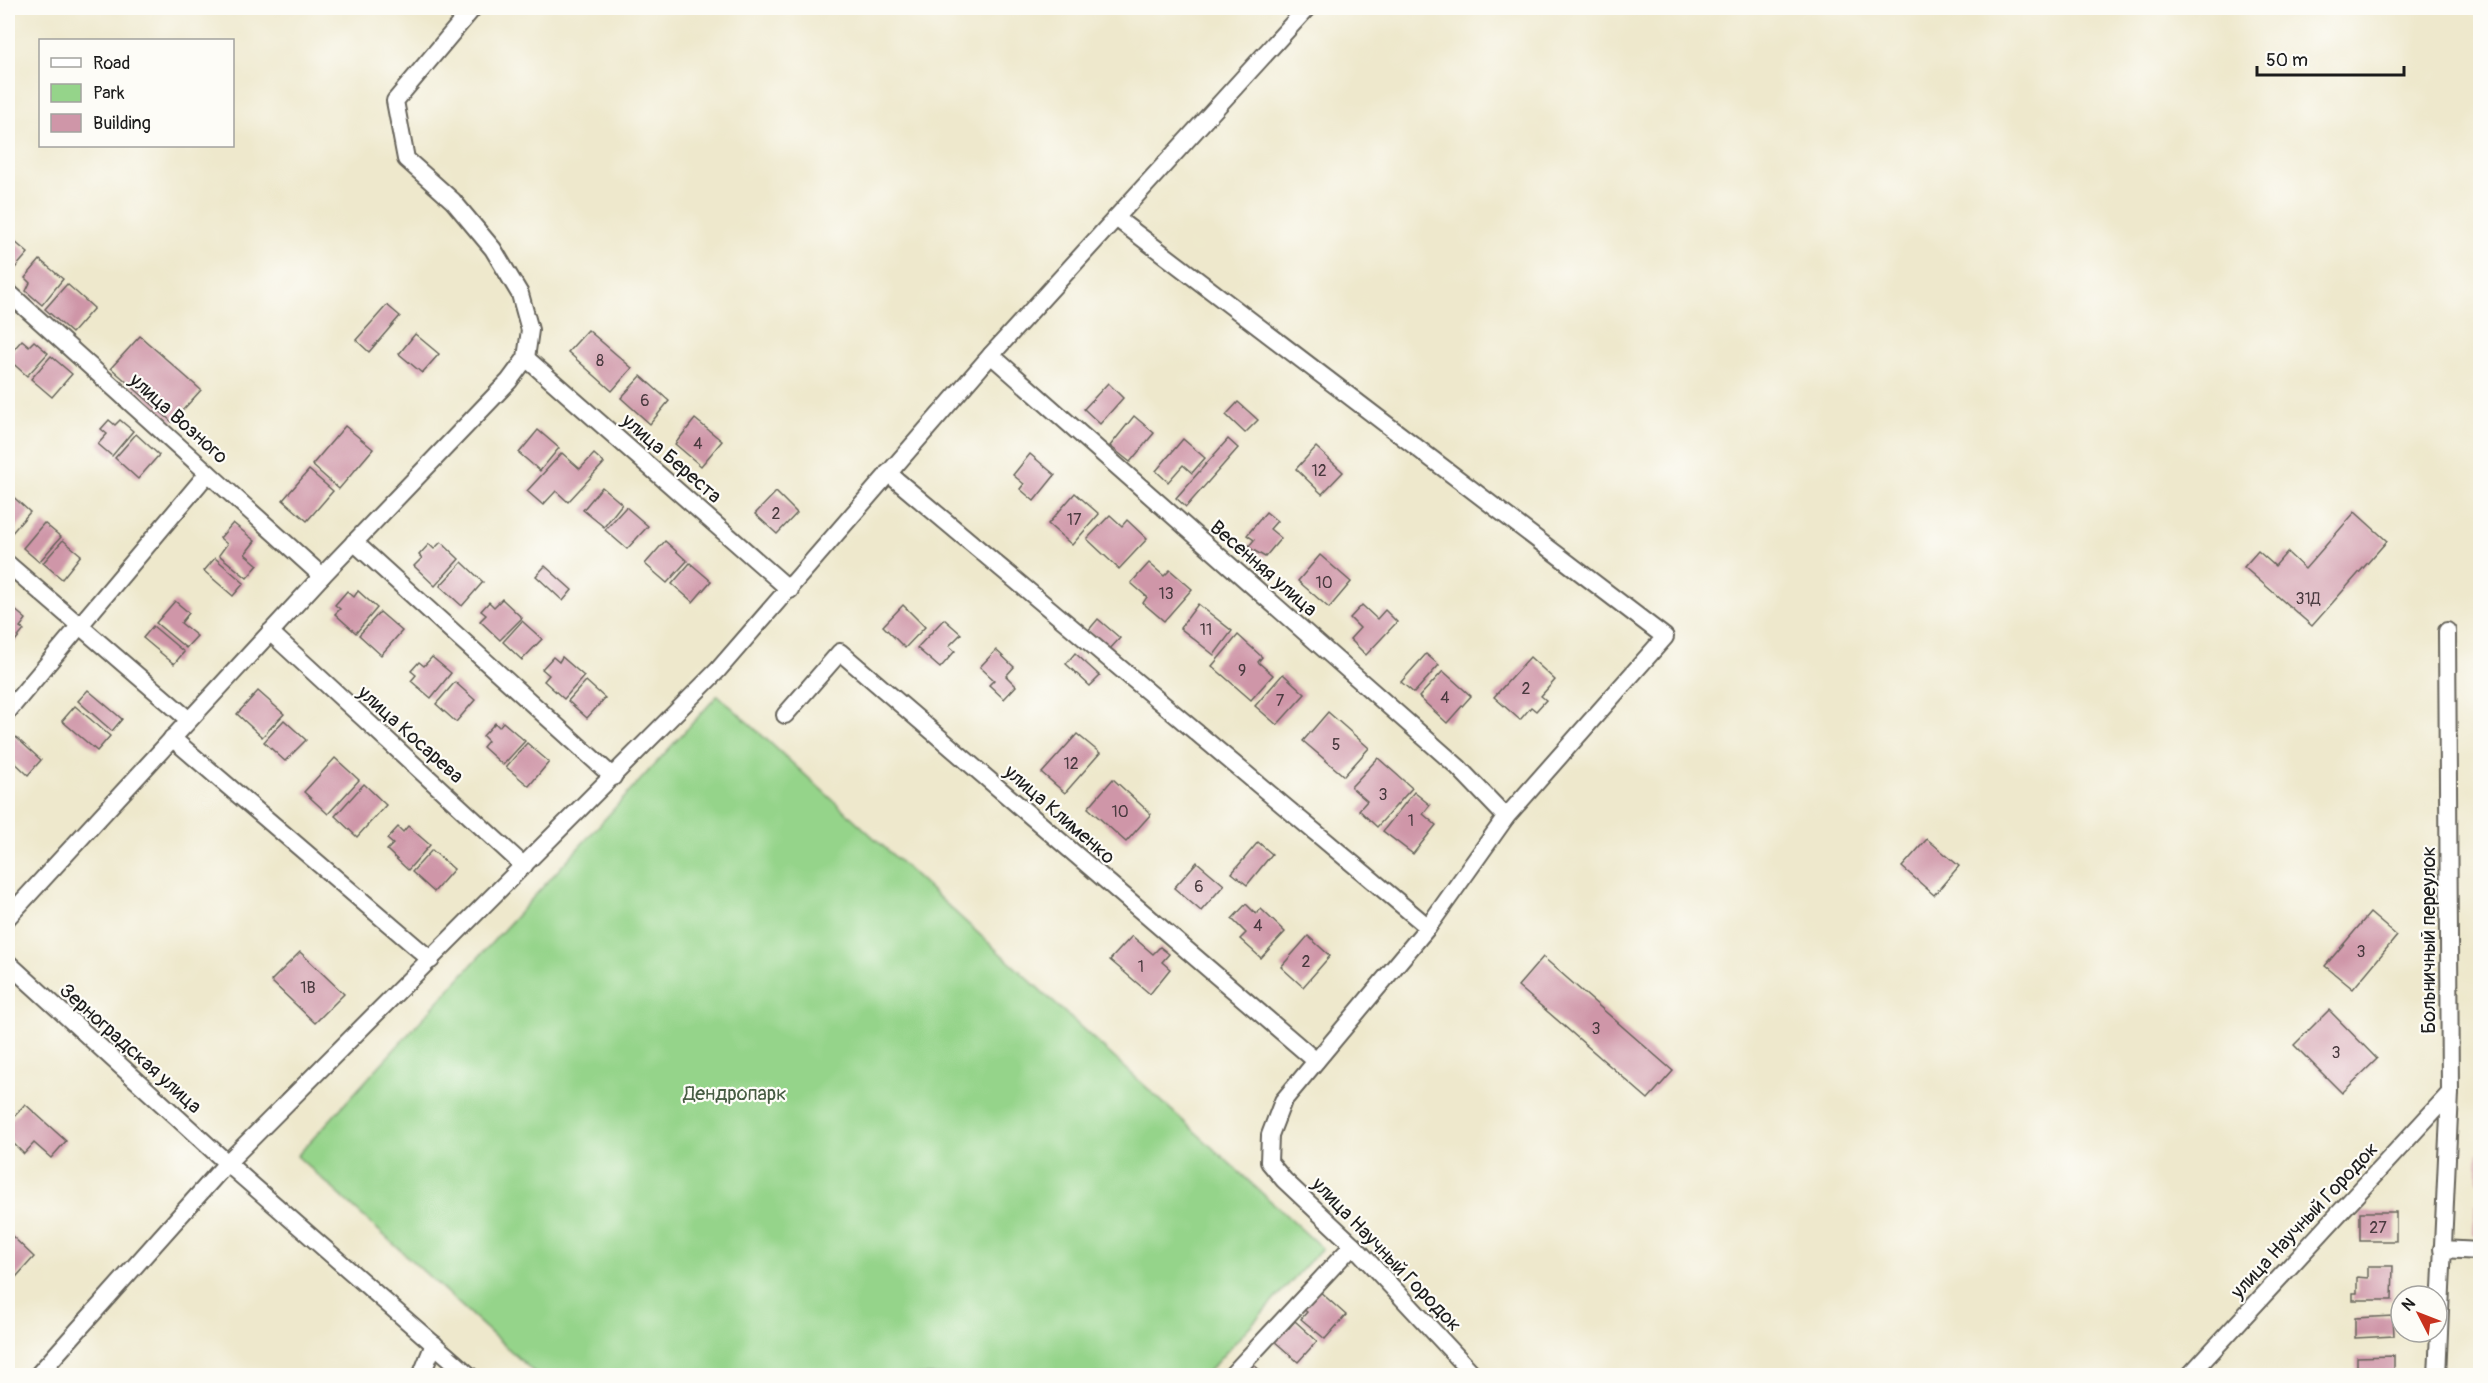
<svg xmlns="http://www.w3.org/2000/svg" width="2488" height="1383" font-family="Pangolin,sans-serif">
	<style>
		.green { fill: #95d48a; stroke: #587853; stroke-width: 1.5 }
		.building { fill: #cf96a8 }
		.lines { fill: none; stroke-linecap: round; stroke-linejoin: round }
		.street-casing { stroke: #66635a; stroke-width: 20 }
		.street { stroke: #fff; stroke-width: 16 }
		.labels { text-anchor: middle; stroke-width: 4.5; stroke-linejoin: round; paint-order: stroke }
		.number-label { font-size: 16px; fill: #493a3f }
		.street-label { font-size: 20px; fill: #1c1c1c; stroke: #fdfcf7 }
		.park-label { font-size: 20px; fill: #465c42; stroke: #fdfcf7 }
	</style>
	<rect width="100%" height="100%" fill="#fdfcf7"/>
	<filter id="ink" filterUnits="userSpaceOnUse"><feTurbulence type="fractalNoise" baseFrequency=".0167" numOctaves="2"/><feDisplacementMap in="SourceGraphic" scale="12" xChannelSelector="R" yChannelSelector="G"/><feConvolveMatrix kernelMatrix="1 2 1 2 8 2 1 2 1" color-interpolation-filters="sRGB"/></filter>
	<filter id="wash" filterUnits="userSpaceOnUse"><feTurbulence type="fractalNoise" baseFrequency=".008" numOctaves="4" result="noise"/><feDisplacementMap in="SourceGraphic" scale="24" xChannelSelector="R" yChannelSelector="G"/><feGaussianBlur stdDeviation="1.35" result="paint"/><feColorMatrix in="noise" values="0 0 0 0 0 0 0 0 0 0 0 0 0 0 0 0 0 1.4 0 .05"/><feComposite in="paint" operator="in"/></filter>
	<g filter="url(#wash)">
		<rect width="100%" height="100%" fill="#eee8cc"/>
		<polygon class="green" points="718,695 1322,1248 1205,1375 537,1375 297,1156"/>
		<g id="blocks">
			<g class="building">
				<polygon points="8,236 28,253 9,275 8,274"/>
				<polygon points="40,260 63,279 42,305 26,291 30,283 25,278"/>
				<polygon points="67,284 94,308 72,333 45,309"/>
				<polygon points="387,305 400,316 369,352 356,340"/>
				<polygon points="588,330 632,368 612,391 568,352"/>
				<polygon points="415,334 439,354 422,373 399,354"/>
				<polygon points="140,336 201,390 172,422 111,368"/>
				<polygon points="22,340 29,346 34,341 48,353 27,376 8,359 8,356"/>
				<polygon points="51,356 72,374 52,397 31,379"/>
				<polygon points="641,376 669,401 650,424 621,398"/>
				<polygon points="1108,383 1123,398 1100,424 1084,409"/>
				<polygon points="1238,402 1258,420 1245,433 1226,415"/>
				<polygon points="1134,416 1154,433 1130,462 1110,446"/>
				<polygon points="695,419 722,441 701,466 675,444"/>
				<polygon points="109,420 115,425 120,420 133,431 112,456 98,444 107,434 101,429"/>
				<polygon points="345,426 373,449 339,489 312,465"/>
				<polygon points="538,430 559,448 540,471 519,453"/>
				<polygon points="136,434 159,455 138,479 115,458"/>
				<polygon points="1183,439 1205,458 1192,473 1183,465 1168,482 1156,471"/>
				<polygon points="1228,439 1238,448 1186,507 1176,498"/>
				<polygon points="1316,447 1343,472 1322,494 1296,469"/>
				<polygon points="562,453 580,469 594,454 604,463 568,502 556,491 543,505 527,491"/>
				<polygon points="1030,454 1055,475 1034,501 1020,489 1024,484 1013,475"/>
				<polygon points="309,470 333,491 307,521 283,500"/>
				<polygon points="602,487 622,504 604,527 583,510"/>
				<polygon points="8,492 30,512 10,535 8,533"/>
				<polygon points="776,492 797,513 777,534 755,514"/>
				<polygon points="1075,493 1099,514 1072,545 1048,524"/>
				<polygon points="626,507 648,526 627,549 605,530"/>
				<polygon points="1266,512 1277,521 1270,529 1281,538 1265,557 1248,547 1254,540 1247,535"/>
				<polygon points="2355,512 2387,541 2312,626 2244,567 2258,551 2275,566 2287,552 2305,569"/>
				<polygon points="1110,515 1122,526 1127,520 1147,539 1119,569 1087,539"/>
				<polygon points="44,523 61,537 39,562 23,548"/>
				<polygon points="233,523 255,541 245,554 258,565 247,578 219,555 227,544 220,538"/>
				<polygon points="63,540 81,555 62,579 43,563"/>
				<polygon points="665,541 687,561 667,583 645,564"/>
				<polygon points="441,542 459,559 435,586 414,566 422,558 419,555 429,544 434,549"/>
				<polygon points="1320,555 1351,582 1329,608 1298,581"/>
				<polygon points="215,558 244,583 233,596 204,571"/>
				<polygon points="462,562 483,582 462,606 440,586"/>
				<polygon points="690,563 711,581 693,602 672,584"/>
				<polygon points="1149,563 1164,576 1170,570 1192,589 1164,621 1143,603 1147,597 1131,583"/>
				<polygon points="545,566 572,590 563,601 536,576"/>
				<polygon points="347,591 354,597 358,591 377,608 356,633 335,614 340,609 335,605"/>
				<polygon points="502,599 522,618 500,640 480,621 486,615 481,611 489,602 494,607"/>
				<polygon points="175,601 189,613 181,623 197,636 186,648 156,623"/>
				<polygon points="8,604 26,619 20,627 24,630 11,646 8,644"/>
				<polygon points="1198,604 1232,631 1214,655 1180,628"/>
				<polygon points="903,605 925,627 905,648 883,626"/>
				<polygon points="1362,605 1377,619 1385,610 1397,622 1366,655 1350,639 1360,628 1350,618"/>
				<polygon points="380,612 402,631 381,655 359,635"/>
				<polygon points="944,619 961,634 949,646 955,651 940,668 917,648"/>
				<polygon points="1098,619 1120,638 1108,651 1087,632"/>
				<polygon points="522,621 542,639 522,660 503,642"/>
				<polygon points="153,626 184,652 174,664 143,638"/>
				<polygon points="1238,635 1262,657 1258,662 1273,675 1251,700 1212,666"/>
				<polygon points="996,650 1014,667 1006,676 1016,686 1004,699 989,685 994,680 980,667"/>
				<polygon points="1075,653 1100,676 1090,686 1066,664"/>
				<polygon points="1426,654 1439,665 1414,693 1401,682"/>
				<polygon points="432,657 451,673 431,698 411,681 416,675 411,671 419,662 424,666"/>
				<polygon points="553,657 559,662 562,657 584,676 564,699 544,681 549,675 542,669"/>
				<polygon points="1530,657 1555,680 1541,696 1546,700 1536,711 1531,707 1520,720 1494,697"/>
				<polygon points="1443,671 1471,696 1447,723 1419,697"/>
				<polygon points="1283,674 1305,694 1277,725 1255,706"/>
				<polygon points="586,681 605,698 587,718 568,701"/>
				<polygon points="455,682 475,700 456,722 436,704"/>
				<polygon points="88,690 122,719 112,731 78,701"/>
				<polygon points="258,691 284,714 262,737 237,714"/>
				<polygon points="75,706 110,736 97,751 62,721"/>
				<polygon points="1328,712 1369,748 1344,776 1303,741"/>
				<polygon points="284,720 306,740 285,761 264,742"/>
				<polygon points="503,722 525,741 503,765 483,747 488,741 483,736 495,723 499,727"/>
				<polygon points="8,730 41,760 28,775 8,756"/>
				<polygon points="1077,734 1100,753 1065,793 1042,773"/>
				<polygon points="527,743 549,762 529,786 506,767"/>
				<polygon points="335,758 359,780 328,814 304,792"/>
				<polygon points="1378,758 1412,788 1377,827 1359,810 1367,801 1351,787"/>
				<polygon points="1113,779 1151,814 1126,842 1088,808"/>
				<polygon points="364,784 386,805 357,837 335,816"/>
				<polygon points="1414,792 1430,805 1423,814 1436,825 1413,854 1383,831"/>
				<polygon points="408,826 430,845 408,870 387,850 393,844 387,839 398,827 403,832"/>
				<polygon points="1927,839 1959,866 1934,895 1902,867"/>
				<polygon points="1258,842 1272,854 1247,885 1232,873"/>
				<polygon points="432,850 454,869 434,892 412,872"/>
				<polygon points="1197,862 1224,885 1201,911 1174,888"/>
				<polygon points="1246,904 1256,914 1261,909 1285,932 1261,958 1240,939 1246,933 1232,919"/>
				<polygon points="2370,913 2397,936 2353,989 2325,966"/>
				<polygon points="1132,936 1153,954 1160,947 1169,954 1162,962 1170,969 1150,994 1110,960"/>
				<polygon points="1308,936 1330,956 1303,987 1281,967"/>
				<polygon points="300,952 344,994 315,1023 271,981"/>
				<polygon points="1543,957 1673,1071 1648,1099 1518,986"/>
				<polygon points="2329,1010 2377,1059 2342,1093 2294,1045"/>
				<polygon points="25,1104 66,1141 51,1158 34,1143 24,1154 8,1138 8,1124"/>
				<polygon points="2478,1152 2480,1152 2480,1182 2477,1182"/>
				<polygon points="2475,1204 2480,1204 2480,1235 2473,1235"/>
				<rect x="2360" y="1212" width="36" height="29"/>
				<polygon points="11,1235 34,1257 8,1286 8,1239"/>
				<polygon points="2368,1266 2393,1266 2392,1300 2353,1300 2353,1293 2357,1293 2357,1277 2368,1278"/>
				<polygon points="1318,1290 1346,1315 1325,1339 1301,1319 1307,1312 1302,1308"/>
				<polygon points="2393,1316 2394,1336 2355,1338 2355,1318"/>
				<polygon points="1295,1321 1317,1341 1298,1362 1273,1340 1286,1326 1289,1328"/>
				<polygon points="2394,1356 2394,1376 2357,1376 2357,1357"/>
				<polygon points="1252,1363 1266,1376 1240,1376"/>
			</g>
		</g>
	</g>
	<g filter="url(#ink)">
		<use href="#blocks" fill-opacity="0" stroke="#66635a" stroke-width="1.5"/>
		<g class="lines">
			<defs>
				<g id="street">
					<polyline points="1116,218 1665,637 1506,817 1428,927 1283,1101 1270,1135 1269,1162 1284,1180 1353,1245 1475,1376"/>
					<polyline points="8,292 322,576"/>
					<polyline points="991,355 1458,767 1506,817"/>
					<polyline points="526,358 790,590"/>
					<polyline points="888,473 1428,927"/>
					<polyline points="354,542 613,777"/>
					<polyline points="8,564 189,720"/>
					<polyline points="270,632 524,866"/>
					<polyline points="8,711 208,473"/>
					<polyline points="785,715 840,652 1316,1061"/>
					<polyline points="172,738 431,960"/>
					<polyline points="8,917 322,576 509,381 526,358 530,330 520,294 493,249 453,201 406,159 395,101 473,8"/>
					<polyline points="8,963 227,1163 470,1376"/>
					<polyline points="2442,1249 2480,1251"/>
					<polyline points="37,1376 227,1163 718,670 991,355 1307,8"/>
					<polyline points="421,1376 434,1344"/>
					<polyline points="1231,1376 1353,1245"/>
					<polyline points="2189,1376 2450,1093"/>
					<polyline points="2437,1376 2450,1093 2447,631"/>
				</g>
			</defs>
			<use href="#street" class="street-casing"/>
			<use href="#street" class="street"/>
		</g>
	</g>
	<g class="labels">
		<g class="number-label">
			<text x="600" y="366">8</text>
			<text x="645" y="406">6</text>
			<text x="698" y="449">4</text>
			<text x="1319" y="476">12</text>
			<text x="776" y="519">2</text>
			<text x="1074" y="525">17</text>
			<text x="1324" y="588">10</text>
			<text x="1166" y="599">13</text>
			<text x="2308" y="604">31Д</text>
			<text x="1206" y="635">11</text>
			<text x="1242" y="676">9</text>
			<text x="1526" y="694">2</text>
			<text x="1445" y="703">4</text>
			<text x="1280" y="706">7</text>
			<text x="1336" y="750">5</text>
			<text x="1071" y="769">12</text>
			<text x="1383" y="800">3</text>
			<text x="1120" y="817">10</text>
			<text x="1411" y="826">1</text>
			<text x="1199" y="892">6</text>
			<text x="1258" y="931">4</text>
			<text x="2361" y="957">3</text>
			<text x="1306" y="967">2</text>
			<text x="1141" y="972">1</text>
			<text x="308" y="993">1В</text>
			<text x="1596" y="1034">3</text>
			<text x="2336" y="1058">3</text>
			<text x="2378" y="1233">27</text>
		</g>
		<g class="street-label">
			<text transform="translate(179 418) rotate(42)" y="7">улица Возного</text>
			<text transform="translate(672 458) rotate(41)" y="7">улица Береста</text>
			<text transform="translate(1264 568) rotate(41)" y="7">Весенняя улица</text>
			<text transform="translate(411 734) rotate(42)" y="7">улица Косарева</text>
			<text transform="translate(1060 814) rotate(41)" y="7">улица Клименко</text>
			<text transform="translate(2428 940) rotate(-90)" y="7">Больничный переулок</text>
			<text transform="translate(131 1048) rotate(42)" y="7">Зерноградская улица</text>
			<text transform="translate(2304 1220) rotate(-47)" y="7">улица Научный Городок</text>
			<text transform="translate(1387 1254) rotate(46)" y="7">улица Научный Городок</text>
		</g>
		<g class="park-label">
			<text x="735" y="1100">Дендропарк</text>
		</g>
	</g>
	<rect width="2488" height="1383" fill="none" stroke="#fdfcf7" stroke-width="30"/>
	<rect x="39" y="39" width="195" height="108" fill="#fdfcf7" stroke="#a3a29f" stroke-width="1.5"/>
	<rect x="51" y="58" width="30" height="9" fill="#ffffff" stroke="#a3a29f" stroke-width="1.5"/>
	<text x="93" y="69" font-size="18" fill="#1c1c1c">Road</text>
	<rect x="51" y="84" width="30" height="18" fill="#95d48a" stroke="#a3a29f" stroke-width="1.5"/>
	<text x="93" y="99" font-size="18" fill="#1c1c1c">Park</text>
	<rect x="51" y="114" width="30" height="18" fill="#cf96a8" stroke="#a3a29f" stroke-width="1.5"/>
	<text x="93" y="129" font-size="18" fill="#1c1c1c">Building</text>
	<g transform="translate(2419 1314) rotate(312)"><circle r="28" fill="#fdfcf7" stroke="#a3a29f" stroke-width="1.5"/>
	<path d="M0-4.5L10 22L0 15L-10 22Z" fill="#c8321e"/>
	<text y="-9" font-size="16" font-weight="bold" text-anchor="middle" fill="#1c1c1c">N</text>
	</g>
	<path d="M2257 66v9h147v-9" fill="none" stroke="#1c1c1c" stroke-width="3"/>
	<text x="2266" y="66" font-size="18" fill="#1c1c1c" stroke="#fdfcf7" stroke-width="4.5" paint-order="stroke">50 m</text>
</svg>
